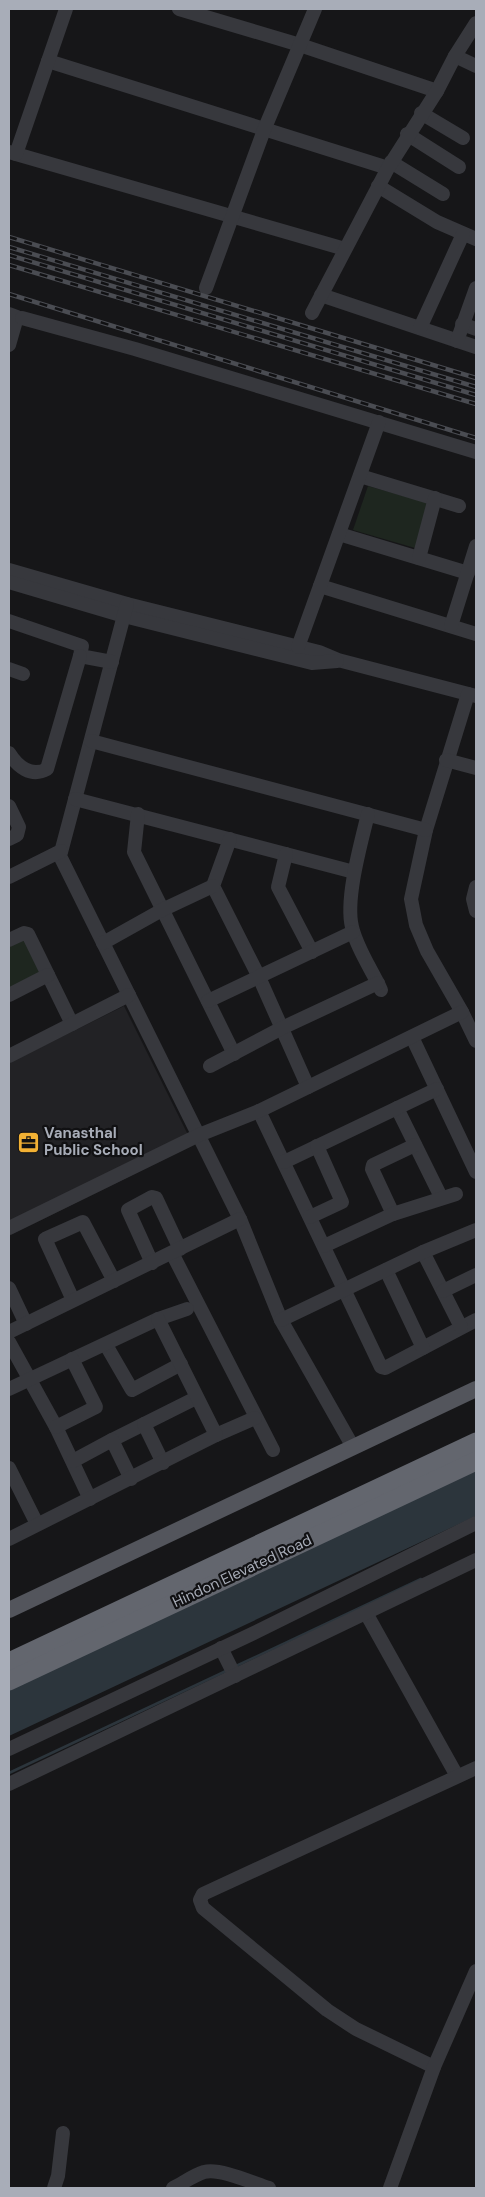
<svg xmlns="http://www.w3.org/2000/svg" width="485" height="2197" font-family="'DM Sans',sans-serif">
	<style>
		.built { fill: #222225 }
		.green { fill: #1e261f }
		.water { fill: #2c353c }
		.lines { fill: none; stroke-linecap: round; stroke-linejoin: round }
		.stream { stroke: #2c353c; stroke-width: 2.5 }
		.minor { stroke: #37383d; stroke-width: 14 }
		.major { stroke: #53555c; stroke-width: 16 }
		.highway { stroke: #63666e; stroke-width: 19 }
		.rail-casing { stroke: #4a4c52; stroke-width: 4.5 }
		.rail { stroke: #111113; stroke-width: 2.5; stroke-dasharray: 8; stroke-linecap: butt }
		.labels { text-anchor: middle; stroke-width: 4.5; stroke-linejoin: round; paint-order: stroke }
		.poi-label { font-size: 15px; font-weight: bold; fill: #a8adb8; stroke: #111113; text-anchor: start }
		.street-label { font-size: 15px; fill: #a8adb8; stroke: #111113 }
	</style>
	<rect width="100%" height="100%" fill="#161618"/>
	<polygon class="built" points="124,1006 193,1145 9,1236 9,1063"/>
	<g class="green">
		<polygon points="368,486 428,503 415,548 353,530"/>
		<polygon points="26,939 42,974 9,990 9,947"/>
	</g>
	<polygon class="water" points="476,1457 476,1516 9,1736 9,1683"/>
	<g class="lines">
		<g class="stream">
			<polyline points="236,1666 421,1579"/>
			<polyline points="9,1773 226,1671"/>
		</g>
		<g class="minor">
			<polyline points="179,9 300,45 437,91"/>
			<polyline points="455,56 476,66"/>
			<polyline points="48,61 388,168"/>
			<polyline points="421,113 463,138"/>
			<polyline points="407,134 459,167"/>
			<polyline points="9,152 345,249"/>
			<polyline points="16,154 66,9"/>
			<polyline points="391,162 443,194"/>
			<polyline points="378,186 437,222 476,239"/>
			<polyline points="206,288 264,130 315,9"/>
			<polyline points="321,295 476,347"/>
			<polyline points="312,313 388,168 437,91 455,56 476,23"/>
			<polyline points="9,314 17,317 9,345"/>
			<polyline points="22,318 135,349 476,452"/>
			<polyline points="462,324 476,329"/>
			<polyline points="420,328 463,234"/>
			<polyline points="457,341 476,288"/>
			<polyline points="360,476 459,506"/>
			<polyline points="339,534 468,573"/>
			<polyline points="419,558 435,498"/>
			<polyline points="9,570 127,604 319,652 338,660 476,696"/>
			<polyline points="9,582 124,616 312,663 337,661"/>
			<polyline points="320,586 476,634"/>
			<polyline points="127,604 60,856 240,1219 281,1320 353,1447"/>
			<polyline points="9,621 82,646 80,656 112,662"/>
			<polyline points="451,626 476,546"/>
			<polyline points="298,647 379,422"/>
			<polyline points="9,669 23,674"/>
			<polyline points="468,694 426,830 411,899 416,925 427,951 462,1012 476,1041"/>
			<polyline points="91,741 426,830"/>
			<path d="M9 753C17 766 31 778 47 769L80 656"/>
			<polyline points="446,760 476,768"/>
			<polyline points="75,799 354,872"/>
			<polyline points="9,806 19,827 17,835 9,839"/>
			<polyline points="138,814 134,852 234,1054"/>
			<path d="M368 814C361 843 345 899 352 927 357 949 372 970 381 990"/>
			<polyline points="230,839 213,886 259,977 308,1087"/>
			<polyline points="286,854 278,887 312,952"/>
			<polyline points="9,877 61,851"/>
			<polyline points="476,887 473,899 476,911"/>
			<polyline points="9,940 24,933 28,934 72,1024"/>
			<polyline points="103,943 162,910 213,886"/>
			<polyline points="9,995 48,975"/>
			<polyline points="208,1001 353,932"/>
			<polyline points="412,1037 476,1172"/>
			<polyline points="9,1056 129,995"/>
			<polyline points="210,1066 282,1028 378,983"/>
			<polyline points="397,1108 441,1197"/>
			<polyline points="259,1111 381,1367 385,1368 476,1320"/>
			<polyline points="284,1162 437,1089"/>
			<polyline points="393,1214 372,1169 373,1165 415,1145"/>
			<polyline points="310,1217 342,1202 317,1146"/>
			<polyline points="9,1228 199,1135 259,1111 462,1012"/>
			<polyline points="324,1246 393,1214 456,1194"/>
			<polyline points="423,1252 461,1327"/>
			<polyline points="172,1253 273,1450"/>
			<polyline points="152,1263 128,1210 152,1197 156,1198 180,1249"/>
			<polyline points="386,1270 423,1348"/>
			<polyline points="9,1288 26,1324"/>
			<polyline points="443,1291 476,1275"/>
			<polyline points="73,1300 45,1239 83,1222 114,1281"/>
			<polyline points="281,1320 423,1252 476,1230"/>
			<polyline points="9,1332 240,1219"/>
			<polyline points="9,1342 56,1427 90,1499"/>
			<polyline points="106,1345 132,1390 181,1364"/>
			<polyline points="9,1389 158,1319 187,1309"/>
			<polyline points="56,1427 96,1407 72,1359"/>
			<polyline points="216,1435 255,1418"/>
			<polyline points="112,1440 144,1424"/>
			<polyline points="73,1461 112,1440 131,1479"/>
			<polyline points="163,1463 144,1424 196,1398"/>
			<polyline points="9,1468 37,1524"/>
			<polyline points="9,1539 216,1435 158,1319"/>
			<polyline points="366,1613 457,1776"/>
			<polyline points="221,1648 235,1676"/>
			<polyline points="9,1749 256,1632 476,1523"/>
			<polyline points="9,1784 476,1560"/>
			<polyline points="434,2067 356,2029 327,2010 203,1908 200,1900 203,1894 476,1768"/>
			<polyline points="54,2188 58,2176 63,2133"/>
			<path d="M173 2188C183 2183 194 2175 204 2172 221 2168 253 2183 269 2188"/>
			<polyline points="390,2188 434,2067 476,1971"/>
		</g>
		<polyline class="major" points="9,1610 476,1389"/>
		<g class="highway">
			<polyline points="9,1662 476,1442"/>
			<polyline points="9,1681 476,1461"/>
		</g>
		<defs>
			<g id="rail">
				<polyline points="9,237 476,378"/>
				<polyline points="9,247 476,387"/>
				<polyline points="9,255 476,395"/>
				<polyline points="9,265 476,404"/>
				<polyline points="9,294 476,438"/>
			</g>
		</defs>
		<use href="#rail" class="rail-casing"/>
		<use href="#rail" class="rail"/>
	</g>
	<defs>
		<symbol id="office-square" viewBox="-11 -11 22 22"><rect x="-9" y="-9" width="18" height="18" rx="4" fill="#f2b134" stroke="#111113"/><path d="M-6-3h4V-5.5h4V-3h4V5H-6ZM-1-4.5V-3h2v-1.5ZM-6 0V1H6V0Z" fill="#111"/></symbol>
	</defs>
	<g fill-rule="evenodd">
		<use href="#office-square" x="16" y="1130" width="25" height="25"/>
	</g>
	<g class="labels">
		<g class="poi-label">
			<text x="44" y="1138">Vanasthal<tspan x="44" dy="17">Public School</tspan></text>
		</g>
		<g class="street-label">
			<text transform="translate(242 1571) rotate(-25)" y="5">Hindon Elevated Road</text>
		</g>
	</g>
	<rect width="485" height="2197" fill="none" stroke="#a8adb8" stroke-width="20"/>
</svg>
